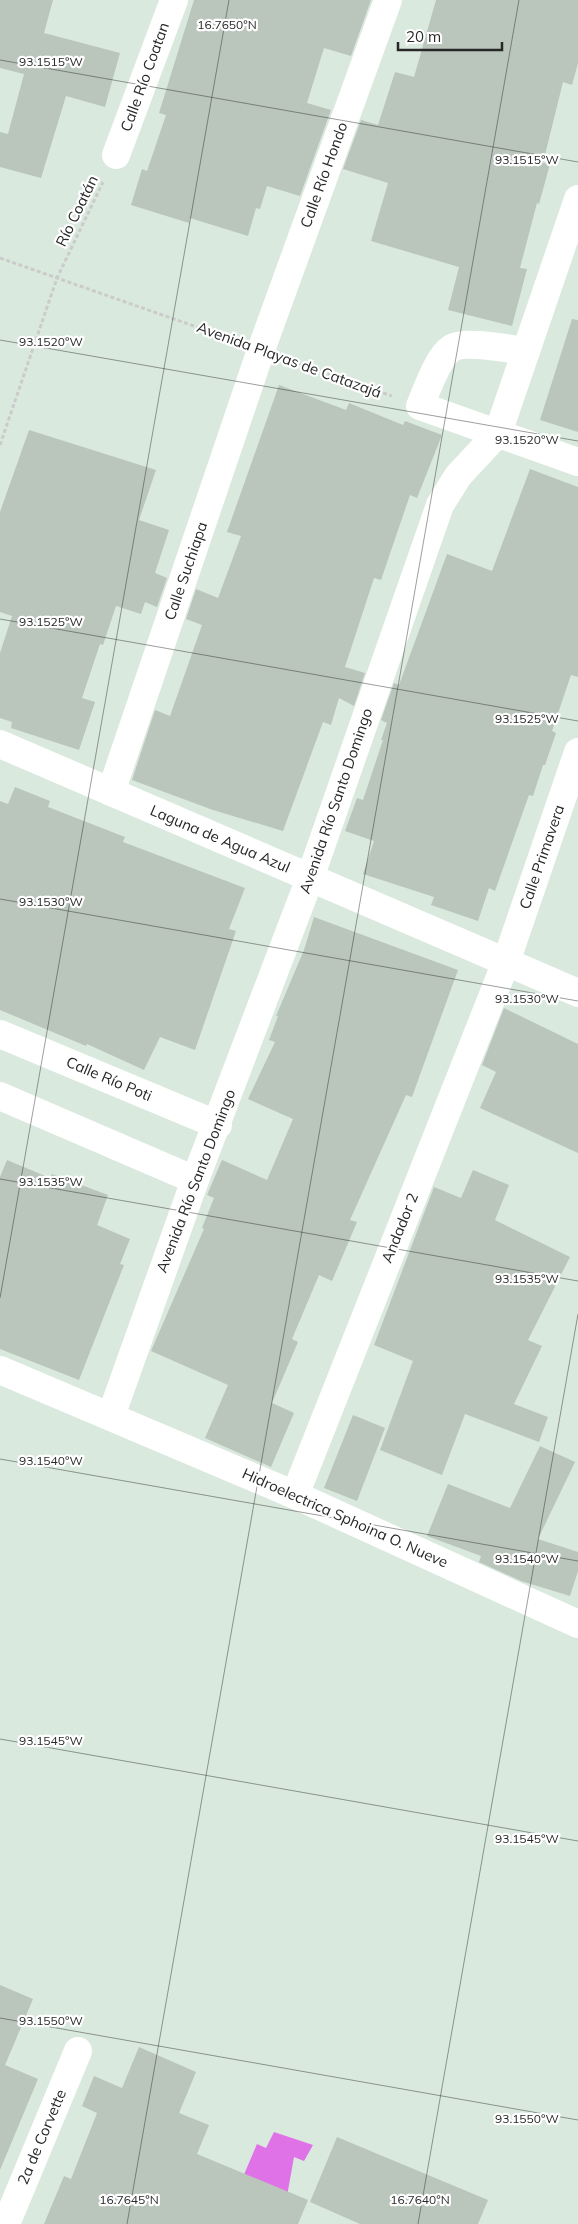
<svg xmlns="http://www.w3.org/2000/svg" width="578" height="2224" font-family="Mulish,sans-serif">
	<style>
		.water { fill: #df72e6 }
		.building { fill: #bac5bc }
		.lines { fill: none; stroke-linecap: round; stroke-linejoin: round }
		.path { stroke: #cbcbcb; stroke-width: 3; stroke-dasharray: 4 2.5; stroke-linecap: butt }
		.street { stroke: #fff; stroke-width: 28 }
		.ticks { fill: none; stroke: #282828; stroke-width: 1; stroke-opacity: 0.45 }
		.labels { text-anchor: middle; stroke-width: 4.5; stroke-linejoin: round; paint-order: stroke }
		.street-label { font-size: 15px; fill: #282828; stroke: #fff }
		.ticks-label { font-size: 12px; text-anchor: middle; fill: #282828; stroke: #fff; stroke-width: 4.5; stroke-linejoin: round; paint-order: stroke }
	</style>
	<rect width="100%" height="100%" fill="#dae9de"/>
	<polygon class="water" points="274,2132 313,2145 304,2161 294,2157 287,2196 243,2177 257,2144 266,2148"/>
	<g class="building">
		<polygon points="0,0 53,0 44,33 120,53 105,107 66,96 41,178 0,167 0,132 8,134 24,74 0,68"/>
		<polygon points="194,0 371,0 351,56 324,48 307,103 331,110 300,196 267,186 260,209 256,208 248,236 190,218 189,223 131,205 142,169 147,171 166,115 159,113"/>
		<polygon points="436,0 578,0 578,63 572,85 563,82 543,163 550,164 539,204 537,203 520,268 527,269 512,326 448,310 459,267 371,241 388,183 343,169 361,120 378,125 395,72 414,77"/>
		<polygon points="572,319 578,320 578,432 540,420"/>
		<polygon points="279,385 346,410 349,403 403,425 405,421 442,435 417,498 410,495 381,580 374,578 345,667 365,673 354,706 339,698 331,725 323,722 283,831 213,810 132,780 155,710 170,716 202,625 186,619 196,589 218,598 241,536 227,532"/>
		<polygon points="29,430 156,470 139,520 169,530 155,573 167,578 157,607 145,602 141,614 116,606 103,645 100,644 82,698 95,702 79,750 11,728 12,722 0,718 0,653 12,616 0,612 0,512"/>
		<polygon points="530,469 578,487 578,677 571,675 552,731 556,733 545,765 543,765 533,796 529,795 495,891 489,888 478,921 431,905 434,897 363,874 374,841 345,831 357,798 363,800 383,740 381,740 387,723 381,720 394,683 399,685 447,554 492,571"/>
		<polygon points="15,787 50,801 48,807 125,837 123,842 245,888 229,929 236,931 195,1050 160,1037 144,1070 87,1044 86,1046 0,1010 0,801 8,804"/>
		<polygon points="314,917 458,970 412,1097 406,1095 350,1220 357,1222 332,1281 319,1275 292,1339 298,1342 272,1403 294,1413 271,1467 205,1438 228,1385 151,1351 204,1229 202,1228 214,1198 207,1195 222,1160 267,1180 293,1119 248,1099 275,1042 269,1040 278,1016 276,1016 304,950"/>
		<polygon points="504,1008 578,1044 578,1153 480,1108 496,1072 482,1065"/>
		<polygon points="7,1160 50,1178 52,1174 108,1195 97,1225 130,1239 120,1264 124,1265 79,1380 0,1349 0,1177"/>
		<polygon points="473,1170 509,1185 495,1220 570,1257 528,1340 542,1346 514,1404 548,1417 539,1442 465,1414 442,1475 380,1450 413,1361 374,1345 434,1187 461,1198"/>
		<polygon points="353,1415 385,1428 357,1501 324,1488"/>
		<polygon points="540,1446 575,1462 538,1539 578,1552 578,1571 570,1596 521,1581 479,1562 481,1556 427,1536 448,1484 510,1508"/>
		<polygon points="0,1985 33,1999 5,2065 38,2079 0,2170"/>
		<polygon points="139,2047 196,2072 179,2113 209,2125 197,2154 308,2200 298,2224 44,2224 64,2176 71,2179 97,2113 82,2106 94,2076 122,2088"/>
		<polygon points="337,2137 488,2200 478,2224 360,2224 310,2202"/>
	</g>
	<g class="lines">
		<g class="path">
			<polyline points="0,258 231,339"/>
			<polyline points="291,361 392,396"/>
			<polyline points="0,445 57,278 103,182"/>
		</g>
		<g class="street">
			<polyline points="116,155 174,0"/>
			<path d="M526 351C509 349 466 340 452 348 438 356 426 392 420 406L578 462"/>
			<polyline points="0,744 578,993"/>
			<polyline points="111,792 261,350 388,0"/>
			<polyline points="0,1034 218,1125"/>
			<polyline points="0,1096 195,1180"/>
			<polyline points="0,1370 295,1495 578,1624"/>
			<polyline points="111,1416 195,1180 310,878 440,505 458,476 498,433 578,199"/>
			<polyline points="295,1495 506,962 578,752"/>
			<polyline points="6,2224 78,2051"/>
		</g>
	</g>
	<path class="ticks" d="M0 60 578 162M0 340 578 441M0 619 578 721M0 899 578 1001M0 1179 578 1281M0 1298 229 0M0 1459 578 1561M0 1739 578 1841M0 2018 578 2120M127 2224 519 0M418 2224 578 1314"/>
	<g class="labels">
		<g class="street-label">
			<text transform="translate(145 77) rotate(-70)" y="5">Calle Río Coatan</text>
			<text transform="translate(324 175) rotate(-70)" y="5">Calle Río Hondo</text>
			<text transform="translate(77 211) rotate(-64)" y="5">Río Coatán</text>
			<text transform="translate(289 360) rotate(20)" y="5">Avenida Playas de Catazajá</text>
			<text transform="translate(186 571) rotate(-71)" y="5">Calle Suchiapa</text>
			<text transform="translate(336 801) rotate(-71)" y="5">Avenida Río Santo Domingo</text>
			<text transform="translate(220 839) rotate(23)" y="5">Laguna de Agua Azul</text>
			<text transform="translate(542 857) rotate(-71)" y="5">Calle Primavera</text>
			<text transform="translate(109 1079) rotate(23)" y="5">Calle Río Poti</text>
			<text transform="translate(196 1181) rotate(-69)" y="5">Avenida Río Santo Domingo</text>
			<text transform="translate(400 1228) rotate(-68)" y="5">Andador 2</text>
			<text transform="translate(345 1518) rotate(24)" y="5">Hidroelectrica Sphoina O. Nueve</text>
			<text transform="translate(42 2137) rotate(-67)" y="5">2a de Corvette</text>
		</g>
	</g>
	<g class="ticks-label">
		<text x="227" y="29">16.7650°N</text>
		<text x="51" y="66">93.1515°W</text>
		<text x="527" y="164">93.1515°W</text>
		<text x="51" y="346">93.1520°W</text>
		<text x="527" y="444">93.1520°W</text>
		<text x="51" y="626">93.1525°W</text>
		<text x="527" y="723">93.1525°W</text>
		<text x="51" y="906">93.1530°W</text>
		<text x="527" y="1003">93.1530°W</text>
		<text x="51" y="1186">93.1535°W</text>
		<text x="527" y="1283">93.1535°W</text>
		<text x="51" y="1465">93.1540°W</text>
		<text x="527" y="1563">93.1540°W</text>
		<text x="51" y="1745">93.1545°W</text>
		<text x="527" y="1843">93.1545°W</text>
		<text x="51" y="2025">93.1550°W</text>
		<text x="527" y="2123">93.1550°W</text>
		<text x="129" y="2204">16.7645°N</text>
		<text x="420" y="2204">16.7640°N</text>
	</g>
	<path d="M398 42v8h104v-8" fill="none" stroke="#282828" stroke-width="2.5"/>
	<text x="406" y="42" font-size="15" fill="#282828" stroke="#ffffff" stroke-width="4" paint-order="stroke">20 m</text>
</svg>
